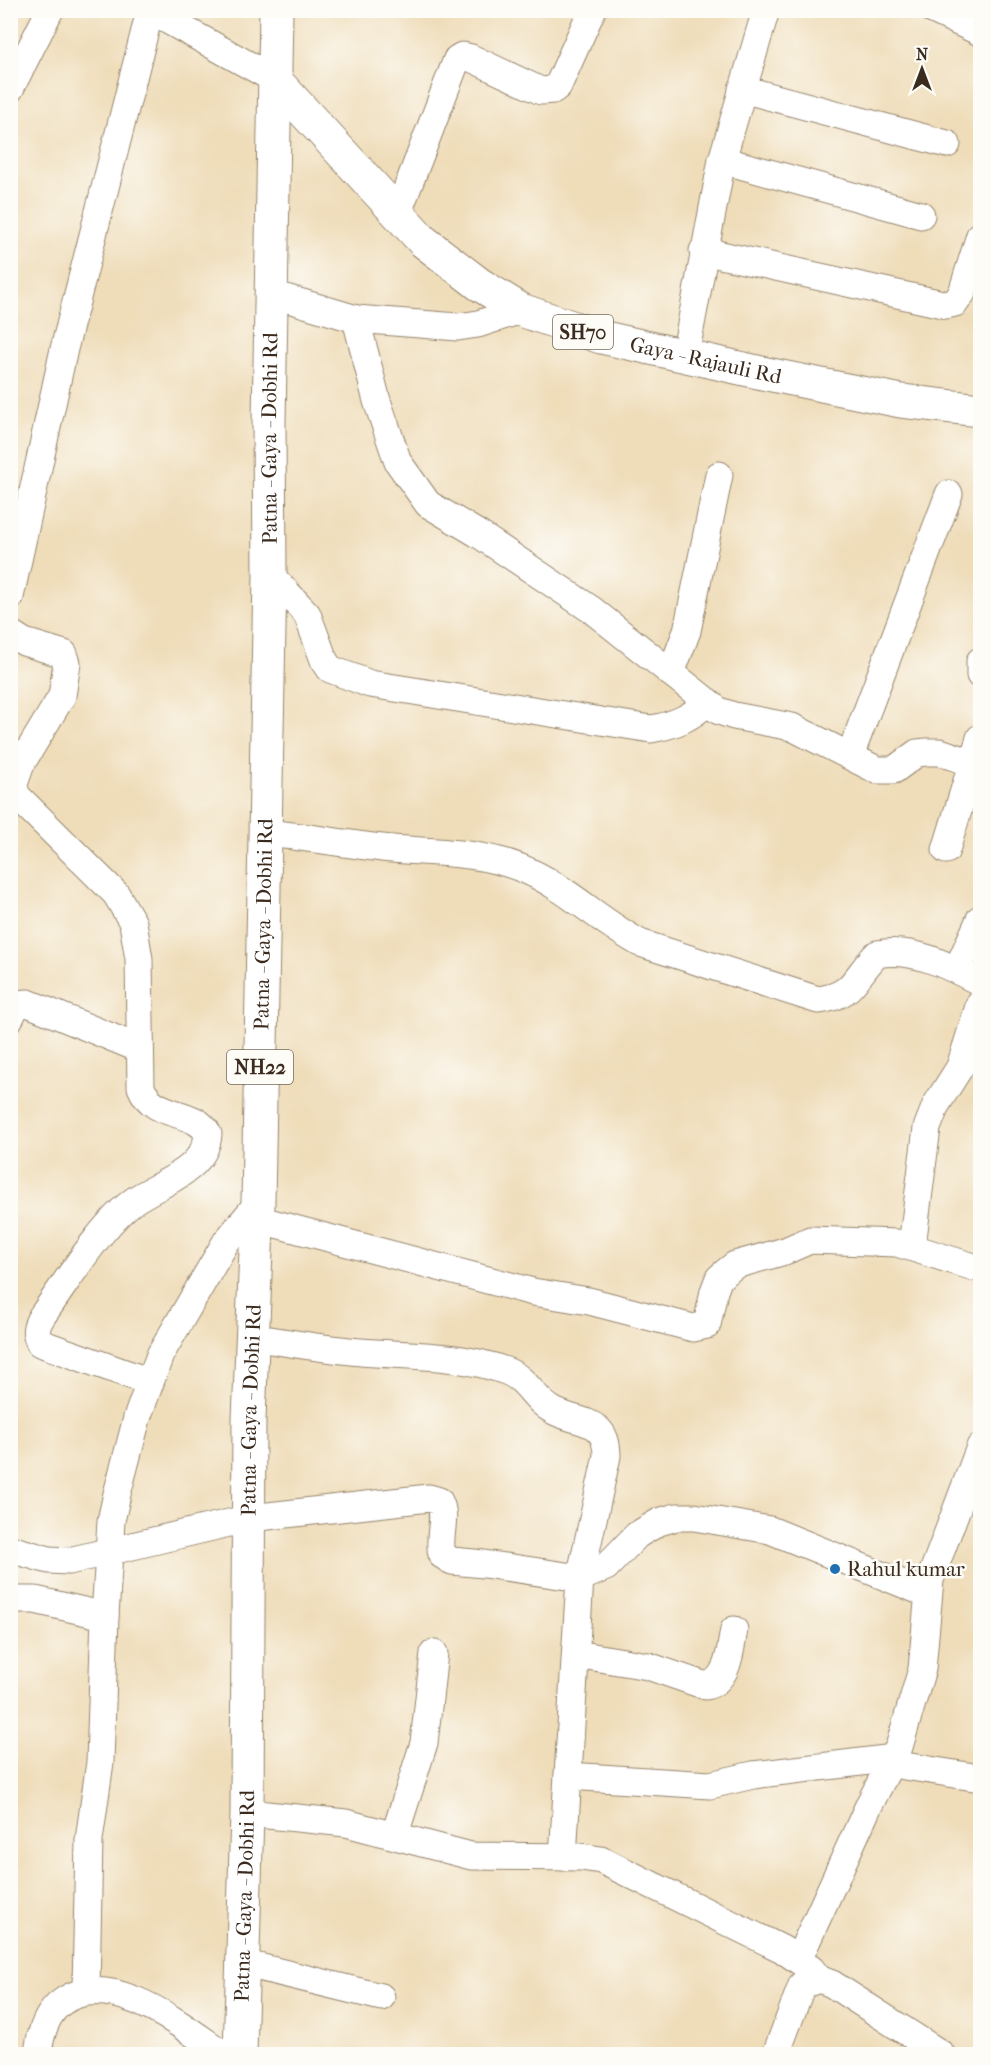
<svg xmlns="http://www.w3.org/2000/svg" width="991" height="2065" font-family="'IM FELL French Canon',serif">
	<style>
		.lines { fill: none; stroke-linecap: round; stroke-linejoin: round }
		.minor-casing { stroke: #95846c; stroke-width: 29 }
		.major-casing { stroke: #95846c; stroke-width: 35 }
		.minor { stroke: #fff; stroke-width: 27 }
		.major { stroke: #fff; stroke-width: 33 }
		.poi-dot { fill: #1f6fb2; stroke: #fdfcf7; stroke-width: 2 }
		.labels { text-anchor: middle; stroke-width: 5; stroke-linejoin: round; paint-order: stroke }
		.shield { fill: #fdfcf7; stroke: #75695f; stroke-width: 1.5 }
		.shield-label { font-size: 20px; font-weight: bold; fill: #3b2a1e }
		.street-label { font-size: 21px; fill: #3b2a1e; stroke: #fdfcf7 }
		.poi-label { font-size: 21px; fill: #3b2a1e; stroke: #fdfcf7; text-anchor: start }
	</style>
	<rect width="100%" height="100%" fill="#fdfcf7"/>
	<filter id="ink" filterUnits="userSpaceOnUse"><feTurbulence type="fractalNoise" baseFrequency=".0167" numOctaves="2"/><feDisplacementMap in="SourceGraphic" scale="12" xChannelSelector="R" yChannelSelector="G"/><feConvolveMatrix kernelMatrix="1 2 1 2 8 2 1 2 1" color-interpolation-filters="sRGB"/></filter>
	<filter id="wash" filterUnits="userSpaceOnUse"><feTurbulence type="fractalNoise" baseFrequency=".008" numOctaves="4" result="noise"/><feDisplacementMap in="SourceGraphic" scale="24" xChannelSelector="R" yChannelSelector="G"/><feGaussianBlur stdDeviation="1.35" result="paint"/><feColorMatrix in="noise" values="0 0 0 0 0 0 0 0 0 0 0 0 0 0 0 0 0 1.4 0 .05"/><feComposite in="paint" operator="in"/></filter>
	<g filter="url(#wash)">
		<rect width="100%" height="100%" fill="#efddba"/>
	</g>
	<g filter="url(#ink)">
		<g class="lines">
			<defs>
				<g id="minor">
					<polyline points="149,10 274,79"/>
					<polyline points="933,10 980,32"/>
					<polyline points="10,89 50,10"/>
					<polyline points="742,89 947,144"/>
					<polyline points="722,160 921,215"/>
					<polyline points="397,215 457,59 462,56 471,58 541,91 553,90 558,86 592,10"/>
					<polyline points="703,251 947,305 955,303 962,293 980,235"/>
					<polyline points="272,294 356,319 377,401 398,462 428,504 480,535 592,610 719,711 734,716 792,727 877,770 894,770 917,753 927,752 940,752 973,763"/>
					<polyline points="356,319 458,327 478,324 521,310"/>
					<polyline points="685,356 722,160 766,10"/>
					<path d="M270 575 307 614 324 660 330 669 370 684 651 729C675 725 690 718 708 702"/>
					<polyline points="10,597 64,349 150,11"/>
					<path d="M10 633 24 642 64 654 67 663 62 696 21 764 14 784 16 795 116 894 133 923 139 959 141 1087C153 1120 196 1108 208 1134 206 1170 160 1183 135 1200 101 1224 67 1282 42 1316 36 1326 34 1332 40 1343L150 1382"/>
					<polyline points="980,661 980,675"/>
					<polyline points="671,673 687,631 719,475"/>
					<polyline points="850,756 949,494"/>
					<path d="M264 833C304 836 343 844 382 848 429 853 476 850 521 868 564 885 599 921 640 943L818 1000C854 996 854 977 877 954 913 947 949 966 980 982"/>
					<polyline points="946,850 980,738"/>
					<polyline points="957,970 980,919"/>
					<polyline points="10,1018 17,1004 28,1003 140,1049"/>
					<polyline points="257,1219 533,1292 589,1301 693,1328 707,1325 714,1291 719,1278 726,1272 735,1265 785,1251 810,1240 897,1243 980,1269"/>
					<polyline points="912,1246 927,1128 936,1105 960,1067 980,1003"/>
					<path d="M252 1337C288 1343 324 1349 361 1352 409 1356 460 1354 506 1371 528 1379 534 1401 554 1411 580 1424 607 1418 607 1456L580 1578 563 1857"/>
					<path d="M10 1549 49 1560 69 1561 250 1518 429 1498 439 1501C448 1518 437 1537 442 1555L452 1561 484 1564 580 1578 606 1567 637 1535 659 1522 676 1517H694L770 1530 928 1594"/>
					<polyline points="10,1600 35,1600 105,1616"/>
					<path d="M576 1654 648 1666 706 1686C729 1680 730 1650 734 1630"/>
					<polyline points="892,1764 980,1778"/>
					<polyline points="568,1776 710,1785 753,1775 894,1758"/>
					<polyline points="247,1813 346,1823 471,1856 581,1857 601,1860 782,1949 811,1969 819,1979"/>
					<polyline points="395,1834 424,1743 434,1653"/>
					<polyline points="799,1958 869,1805 899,1747 922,1669 930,1580 980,1447"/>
					<polyline points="242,1963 381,1997"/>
					<polyline points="86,1990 89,1840 100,1762 105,1616 111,1521 117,1494 137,1418 160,1355 226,1242 258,1203"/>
					<path d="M38 2054C40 2035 45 2014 62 2002 110 1967 183 2027 223 2054"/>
					<polyline points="776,2054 802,1985 819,1979 832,1984 941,2054"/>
				</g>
				<g id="major">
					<path id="s1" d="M274 79 423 241 479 284 521 310 601 337 762 373 901 401 980 410"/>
					<path id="s2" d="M240 2054 247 1813 249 1419 258 1203 270 575 269 423 276 10"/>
				</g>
			</defs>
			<use href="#minor" class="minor-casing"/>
			<use href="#major" class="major-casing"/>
			<use href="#minor" class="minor"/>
			<use href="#major" class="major"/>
		</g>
	</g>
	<circle class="poi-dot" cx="835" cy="1569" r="6"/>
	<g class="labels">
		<g class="shield">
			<rect x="553" y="315" width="60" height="34" rx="4.5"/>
			<rect x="227" y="1050" width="66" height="34" rx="4.5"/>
		</g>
		<g class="shield-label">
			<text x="583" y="339">SH70</text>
			<text x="260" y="1074">NH22</text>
		</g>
		<g class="street-label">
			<text dy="7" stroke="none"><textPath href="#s1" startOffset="532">Gaya - Rajauli Rd</textPath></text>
			<text dy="7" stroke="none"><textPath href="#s2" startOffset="1616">Patna - Gaya - Dobhi Rd</textPath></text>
			<text dy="7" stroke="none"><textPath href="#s2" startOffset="1130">Patna - Gaya - Dobhi Rd</textPath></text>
			<text dy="7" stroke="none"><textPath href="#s2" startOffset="644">Patna - Gaya - Dobhi Rd</textPath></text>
			<text dy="7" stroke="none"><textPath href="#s2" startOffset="158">Patna - Gaya - Dobhi Rd</textPath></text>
		</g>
		<g class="poi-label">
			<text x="847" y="1576">Rahul kumar</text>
		</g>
	</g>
	<rect width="991" height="2065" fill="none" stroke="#fdfcf7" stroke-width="36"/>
	<g transform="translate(922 69)" stroke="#fdfcf7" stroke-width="4.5" paint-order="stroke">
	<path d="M0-4.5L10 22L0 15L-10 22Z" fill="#3b2a1e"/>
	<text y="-9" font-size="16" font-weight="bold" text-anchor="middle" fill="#3b2a1e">N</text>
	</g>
</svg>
